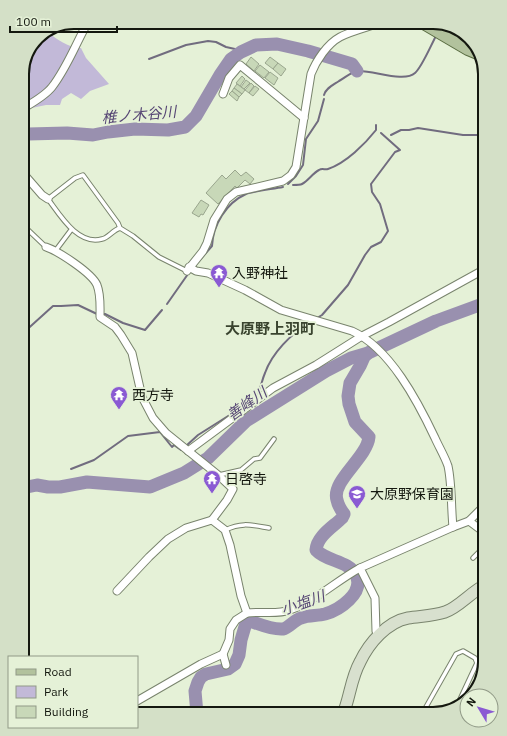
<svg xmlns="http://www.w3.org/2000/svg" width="507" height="736" font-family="'IBM Plex Sans','Noto Sans JP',sans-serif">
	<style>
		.green { fill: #c2b9d8 }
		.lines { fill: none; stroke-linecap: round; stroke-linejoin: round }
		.stream { stroke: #716c7f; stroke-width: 2 }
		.river { stroke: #9990af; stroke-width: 13 }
		.building { fill: #c8d8b8; stroke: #9aa68e }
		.service-casing { stroke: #79846d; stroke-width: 5.5 }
		.minor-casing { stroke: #79846d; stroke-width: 9 }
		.secondary-casing { stroke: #79846d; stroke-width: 13 }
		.primary-casing { stroke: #596c41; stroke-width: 14 }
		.service { stroke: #fff; stroke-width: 3.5 }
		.minor { stroke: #fff; stroke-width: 7 }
		.secondary { stroke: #d8e0ce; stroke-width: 11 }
		.primary { stroke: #b2c29d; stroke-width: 12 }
		.labels { text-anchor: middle; stroke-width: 3.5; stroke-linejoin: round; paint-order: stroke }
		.poi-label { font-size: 14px; fill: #14180f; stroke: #e5f1d7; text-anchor: start }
		.water-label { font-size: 15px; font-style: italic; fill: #564674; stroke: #e5f1d7 }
		.neighbourhood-label { font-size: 15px; font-weight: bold; fill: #3a442f; stroke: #e5f1d7 }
		.rim { fill: none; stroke: #14180f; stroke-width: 2 }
	</style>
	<rect width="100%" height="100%" fill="#e5f1d7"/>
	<g class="green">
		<path d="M48 32C55 39 72 49 81 48L86 58 109 84 90 91 81 99 71 93 62 99 60 105H46L22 110V70L40 35Z"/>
		<polygon points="481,675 478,688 470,696 467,696 467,699 465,701 470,686"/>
	</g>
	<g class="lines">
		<g class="stream">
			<polyline points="149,59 186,45 208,41 216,42 226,47 244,51"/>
			<path d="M324 95C326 88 333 85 339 81 345 78 352 71 358 71 373 70 404 83 415 73 422 67 431 45 436 36"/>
			<polyline points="391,135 401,130 409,130 418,128 463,135 477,135 485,138"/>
			<polyline points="288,184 296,176 303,165 306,139 318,121 324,99"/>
			<path d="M293 185C296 185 300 185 302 184 308 181 313 173 319 170 322 168 325 170 328 169 346 163 365 144 376 130V125"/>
			<path d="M198 262 212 246C213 225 226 203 246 194 254 191 273 189 283 187"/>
			<polyline points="167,304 188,274"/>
			<polyline points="317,318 322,315 348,285 365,255 371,247 381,242 388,231 380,204 372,192 371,184 395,152 400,150 381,133"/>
			<polyline points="22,334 53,306 61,306 78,305 97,314 105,314 123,323 145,330 162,310"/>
			<path d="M254 399C261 391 261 382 265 373 272 353 291 334 309 323"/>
			<polyline points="186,446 198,435 244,406"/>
			<polyline points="71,469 94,460 128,436 160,432 172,447 174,445 181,450"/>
		</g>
		<g class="river">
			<polyline points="22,131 28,134 67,133 93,135 108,132 135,129 168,130 185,127 196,116 220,75 231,59 241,52 256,45 277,44 308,51 352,64 357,71"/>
			<polyline points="22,486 27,487 37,485 48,487 60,487 87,482 150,487 184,473 208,458 246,421 326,371 351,358 368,353 436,321 485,303"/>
			<path d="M197 714 195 691 198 682 201 677 206 674 228 669 235 664 239 655 241 640 246 623 250 621C259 624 272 630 283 629 289 628 294 620 301 618 308 615 317 616 325 614 339 610 365 593 356 575 348 560 327 562 316 550 317 536 333 527 342 518L344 514C341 510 338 505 337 500 331 481 367 458 369 437L355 422 349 404 348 396 350 383 360 366 364 357 368 353"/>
		</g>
	</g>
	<g class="building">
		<polygon points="251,57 259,64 254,71 246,64"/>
		<polygon points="270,57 278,63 273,69 265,63"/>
		<polygon points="278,63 286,69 281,76 273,69"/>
		<polygon points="260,65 269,72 264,78 255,71"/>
		<polygon points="270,72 278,78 274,85 265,78"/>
		<polygon points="242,76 245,79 240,86 236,83"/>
		<polygon points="246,80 250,83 244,89 241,87"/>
		<polygon points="251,83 254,86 249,93 245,90"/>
		<polygon points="237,84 245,90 242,94 234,88"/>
		<polygon points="255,86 259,89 253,96 249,93"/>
		<polygon points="234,88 242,94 239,97 232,91"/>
		<polygon points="232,91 239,97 237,101 229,94"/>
		<polygon points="235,170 241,176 246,172 254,179 250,184 245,180 237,188 235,186 218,204 206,193 222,175 226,179"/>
		<polygon points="201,200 209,205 203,215 201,214 199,217 192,213"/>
	</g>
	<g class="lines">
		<defs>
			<g id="service">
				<path d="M120 228 118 223 83 175 75 178 48 199C60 215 78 246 102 239 108 238 113 230 120 228L133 236 159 257 187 271"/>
				<polyline points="22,229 25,227 46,247"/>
				<polyline points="56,250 71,230"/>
				<polyline points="219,475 241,470 254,459 260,458 274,439"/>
				<path d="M225 530C242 522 251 525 269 528"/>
				<polyline points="473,558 485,546"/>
				<polyline points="422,714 456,654 463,651 475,658 477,663 456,708"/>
			</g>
			<g id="minor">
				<polyline points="223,94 229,78 240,65 304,118"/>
				<path d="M22 109C32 103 45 96 52 87 67 68 76 43 88 22"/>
				<polyline points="22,172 42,195 48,199"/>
				<path d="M46 247C58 251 92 273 97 285 101 295 100 307 100 317L115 327 121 335 132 353 142 397 153 418 166 433 218 475 233 489 227 500 212 520 186 528 168 539 149 557 117 591"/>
				<path d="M189 267 196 271 208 273 245 290 281 310 352 331C390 348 418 402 435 438 439 447 445 457 448 466 452 484 451 508 453 527"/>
				<path d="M187 271 203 251 207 243 214 220 227 199 236 192 283 181 291 175 296 167 311 74C316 61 327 44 340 37 351 31 369 27 382 22"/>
				<polyline points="188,451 273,388 316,365 362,336 389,322 485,269"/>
				<path d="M212 520 225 530 230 545 241 596 247 613C262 611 276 615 290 610 316 601 336 581 360 568"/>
				<polyline points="469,521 485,533"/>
				<polyline points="378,635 376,631 375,598 360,568 453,527 469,521 485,505"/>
				<polyline points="226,665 223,654 229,640 230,629 236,620 247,613"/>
				<polyline points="137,701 201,664 223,654"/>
			</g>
			<path id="secondary" d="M343 714C350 697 351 678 360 662 369 643 387 622 408 618 420 616 433 616 445 612 458 608 471 592 485 585"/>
			<polyline id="primary" points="422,22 468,49 480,54"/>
		</defs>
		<use href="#service" class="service-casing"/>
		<use href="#minor" class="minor-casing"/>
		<use href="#secondary" class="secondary-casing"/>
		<use href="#primary" class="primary-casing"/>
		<use href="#service" class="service"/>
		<use href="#minor" class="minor"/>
		<use href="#secondary" class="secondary"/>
		<use href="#primary" class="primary"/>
	</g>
	<defs>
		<symbol id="temple-pin" viewBox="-11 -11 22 30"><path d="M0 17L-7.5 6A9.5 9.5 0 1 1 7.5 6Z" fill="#8a5ad3" stroke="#e5f1d7"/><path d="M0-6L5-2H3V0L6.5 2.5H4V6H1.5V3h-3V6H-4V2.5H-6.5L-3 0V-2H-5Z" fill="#fff"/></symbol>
		<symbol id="school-pin" viewBox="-11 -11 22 30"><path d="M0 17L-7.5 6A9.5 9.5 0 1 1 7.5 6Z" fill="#8a5ad3" stroke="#e5f1d7"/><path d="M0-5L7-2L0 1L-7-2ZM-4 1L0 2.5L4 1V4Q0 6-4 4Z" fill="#fff"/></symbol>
	</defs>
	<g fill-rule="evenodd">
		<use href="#temple-pin" x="209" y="263" width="20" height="27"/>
		<use href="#temple-pin" x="109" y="385" width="20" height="27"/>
		<use href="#temple-pin" x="202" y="469" width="20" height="27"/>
		<use href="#school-pin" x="347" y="484" width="20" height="27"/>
	</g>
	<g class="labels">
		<g class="poi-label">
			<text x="232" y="278">入野神社</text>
			<text x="132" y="400">西方寺</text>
			<text x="225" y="484">日啓寺</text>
			<text x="370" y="499">大原野保育園</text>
		</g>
		<g class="water-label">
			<text transform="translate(139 115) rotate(-5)" y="5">椎ノ木谷川</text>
			<text transform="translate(247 404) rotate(-36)" y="5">善峰川</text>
			<text transform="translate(303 603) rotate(-19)" y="5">小塩川</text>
		</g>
		<g class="neighbourhood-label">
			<text x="270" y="334">大原野上羽町</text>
		</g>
	</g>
	<path d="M0 0H507V736H0ZM74 29H433A45 45 0 0 1 478 74V662A45 45 0 0 1 433 707H74A45 45 0 0 1 29 662V74A45 45 0 0 1 74 29Z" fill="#d4e0c7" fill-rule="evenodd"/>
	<path class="rim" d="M74 29H433A45 45 0 0 1 478 74V662A45 45 0 0 1 433 707H74A45 45 0 0 1 29 662V74A45 45 0 0 1 74 29Z"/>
	<rect x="8" y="656" width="130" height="72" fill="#e5f1d7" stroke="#919a87"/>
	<rect x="16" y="669" width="20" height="6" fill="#b2c29d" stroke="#919a87"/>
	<text x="44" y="676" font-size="12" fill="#14180f">Road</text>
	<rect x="16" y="686" width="20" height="12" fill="#c2b9d8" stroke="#919a87"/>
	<text x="44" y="696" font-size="12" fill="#14180f">Park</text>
	<rect x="16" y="706" width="20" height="12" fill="#c8d8b8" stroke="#919a87"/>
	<text x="44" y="716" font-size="12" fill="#14180f">Building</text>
	<g transform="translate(479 708) rotate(308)"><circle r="19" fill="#e5f1d7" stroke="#919a87"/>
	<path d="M0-3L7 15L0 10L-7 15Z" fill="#8a5ad3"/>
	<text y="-6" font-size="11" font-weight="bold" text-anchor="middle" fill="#14180f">N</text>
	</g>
	<path d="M10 26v6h107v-6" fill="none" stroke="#14180f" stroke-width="2"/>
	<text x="16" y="26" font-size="12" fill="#14180f" stroke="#e5f1d7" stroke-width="3" paint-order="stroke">100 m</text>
</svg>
